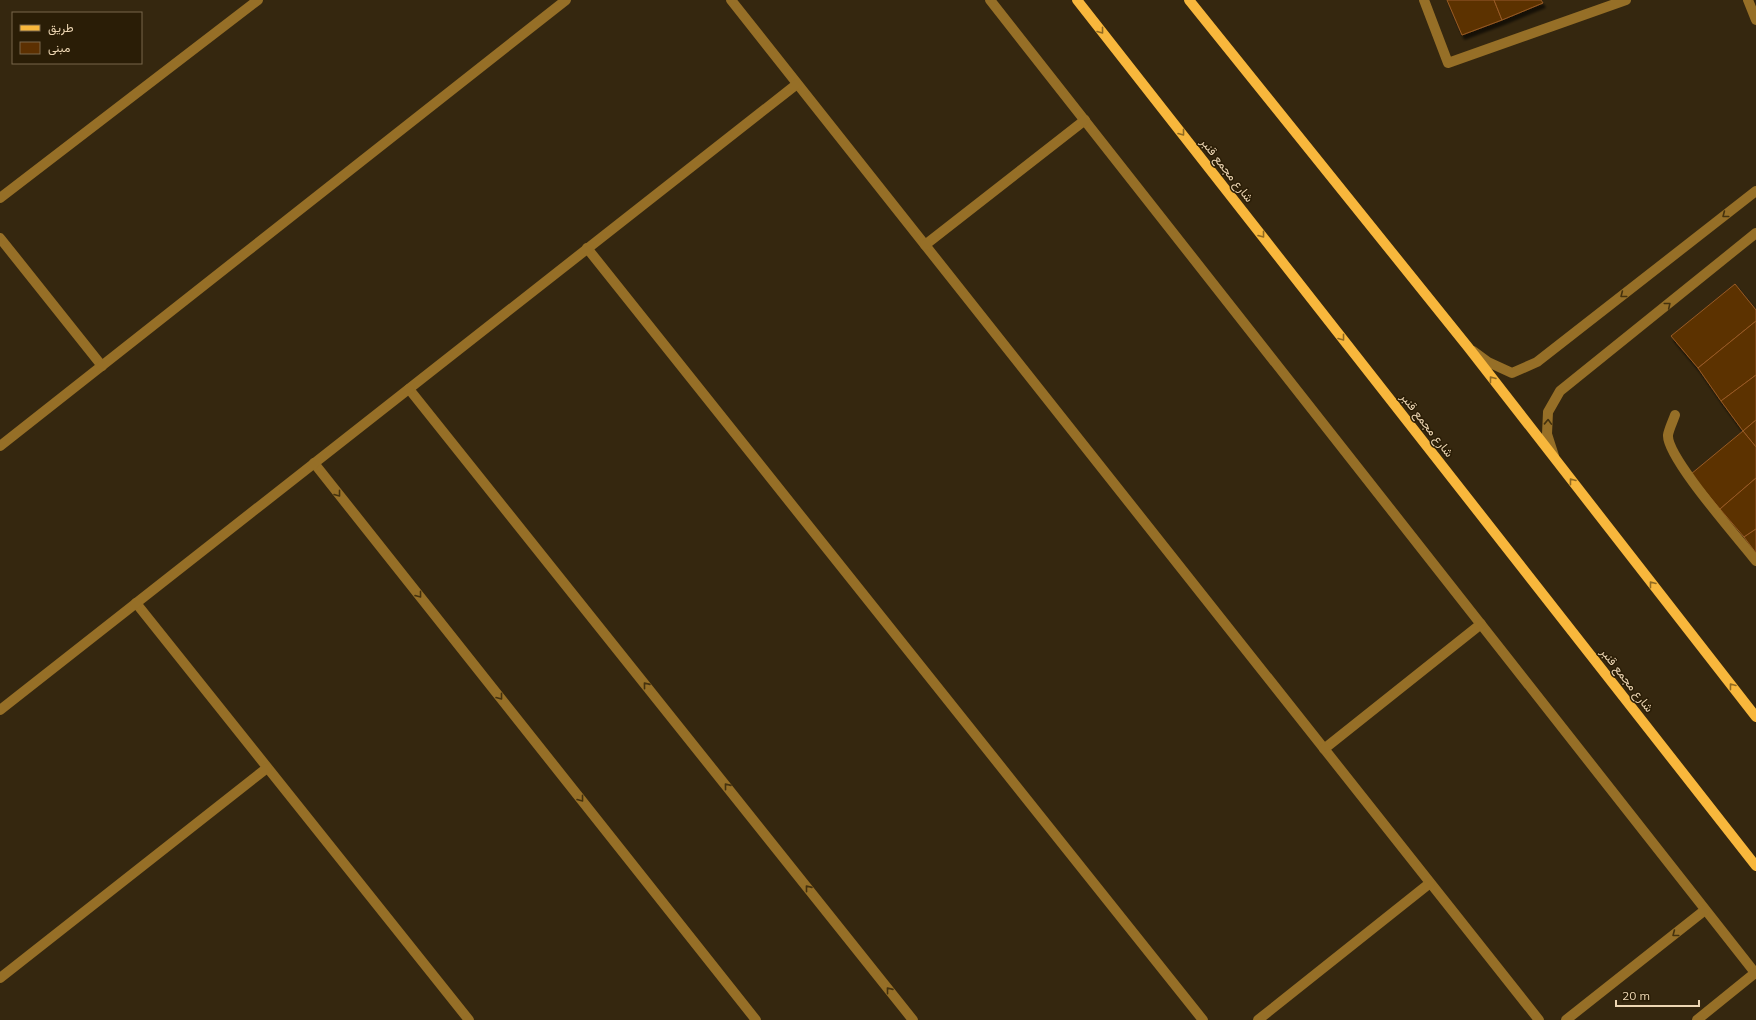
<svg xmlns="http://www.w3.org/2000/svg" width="1756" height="1020" font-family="Mulish,Vazirmatn,sans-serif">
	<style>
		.building { fill: #5c3001; stroke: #985b24; filter: url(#shadow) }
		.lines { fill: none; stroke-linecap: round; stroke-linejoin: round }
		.minor { stroke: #966f27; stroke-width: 10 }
		.major { stroke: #f8b73c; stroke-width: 10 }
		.oneway { stroke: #916a21 }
		.oneway2 { stroke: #45320e }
		.labels { text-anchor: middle; stroke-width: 3; stroke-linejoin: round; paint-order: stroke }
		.street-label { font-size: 12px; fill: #edd6b3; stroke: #2a1d06 }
	</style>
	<defs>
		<filter id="shadow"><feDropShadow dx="2.5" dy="4.5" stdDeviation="1" flood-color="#0009"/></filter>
	</defs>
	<rect width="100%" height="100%" fill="#35270f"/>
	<g class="building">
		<polygon points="1447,0 1494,0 1502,20 1462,35"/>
		<polygon points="1494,0 1541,0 1543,3 1502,20"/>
		<polygon points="1735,284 1756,310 1756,321 1698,368 1671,336"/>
		<polygon points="1756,321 1756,375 1721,401 1698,368"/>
		<polygon points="1756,375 1756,420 1743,431 1721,401"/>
		<polygon points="1756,420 1756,447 1743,431"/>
		<polygon points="1743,431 1756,447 1756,478 1720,509 1691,474"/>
		<polygon points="1756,478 1756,529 1744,537 1720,509"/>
		<polygon points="1756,529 1756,553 1744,537"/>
	</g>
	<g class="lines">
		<g class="minor">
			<polyline points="731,0 1539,1020"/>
			<polyline points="990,0 1756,974"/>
			<polyline points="1424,0 1448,63 1626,0"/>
			<polyline points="1748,0 1756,20"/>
			<polyline points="0,198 258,0"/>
			<polyline points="0,238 102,366"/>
			<polyline points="925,245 1085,120"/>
			<polyline points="587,248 1203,1020"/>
			<polyline points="1473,351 1488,362 1512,373 1537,362 1756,191"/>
			<polyline points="409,389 913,1020"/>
			<path d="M1675 415C1673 421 1669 429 1668 435 1666 457 1740 540 1756 561"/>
			<polyline points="0,446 566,0"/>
			<polyline points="1554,456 1547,434 1548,412 1560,391 1756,233"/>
			<polyline points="314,463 756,1020"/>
			<polyline points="136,603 469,1020"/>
			<polyline points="0,710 797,84"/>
			<polyline points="1324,749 1481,624"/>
			<polyline points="0,978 267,768"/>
			<polyline points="1258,1020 1430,883"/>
			<polyline points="1566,1020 1705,910"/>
			<polyline points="1697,1020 1755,973"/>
		</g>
		<g class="major">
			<polyline points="1077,0 1756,866"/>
			<polyline points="1189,0 1468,347 1756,717"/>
		</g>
	</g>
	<defs><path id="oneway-chevron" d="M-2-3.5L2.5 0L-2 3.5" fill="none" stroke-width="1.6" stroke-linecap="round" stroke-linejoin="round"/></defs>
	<g class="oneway">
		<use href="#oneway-chevron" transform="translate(1101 31) rotate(52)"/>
		<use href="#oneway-chevron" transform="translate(1182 133) rotate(52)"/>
		<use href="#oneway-chevron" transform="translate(1262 235) rotate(52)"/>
		<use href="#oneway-chevron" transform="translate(1342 338) rotate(52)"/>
		<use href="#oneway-chevron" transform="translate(1492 379) rotate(-128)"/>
		<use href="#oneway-chevron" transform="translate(1572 481) rotate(-128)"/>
		<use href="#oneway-chevron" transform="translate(1652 584) rotate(-128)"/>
		<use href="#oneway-chevron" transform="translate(1732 686) rotate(-128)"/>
	</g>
	<g class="oneway2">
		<use href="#oneway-chevron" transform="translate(1725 215) rotate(142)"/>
		<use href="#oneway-chevron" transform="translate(1623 295) rotate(142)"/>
		<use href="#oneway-chevron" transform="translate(1668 305) rotate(-39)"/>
		<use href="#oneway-chevron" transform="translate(1548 422) rotate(-88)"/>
		<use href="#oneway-chevron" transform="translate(338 494) rotate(52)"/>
		<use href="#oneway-chevron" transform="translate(419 595) rotate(52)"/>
		<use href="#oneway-chevron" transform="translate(646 685) rotate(-129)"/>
		<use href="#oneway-chevron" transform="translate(500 697) rotate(52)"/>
		<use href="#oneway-chevron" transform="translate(727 786) rotate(-129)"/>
		<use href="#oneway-chevron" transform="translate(581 799) rotate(52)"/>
		<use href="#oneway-chevron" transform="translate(808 888) rotate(-129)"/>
		<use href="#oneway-chevron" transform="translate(1675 934) rotate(142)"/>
		<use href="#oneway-chevron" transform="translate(889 990) rotate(-129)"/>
	</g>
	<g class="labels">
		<g class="street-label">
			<text transform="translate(1227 170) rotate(52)" y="4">شارع مجمع قنبر</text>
			<text transform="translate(1427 425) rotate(52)" y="4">شارع مجمع قنبر</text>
			<text transform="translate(1627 680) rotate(52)" y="4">شارع مجمع قنبر</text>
		</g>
	</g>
	<rect x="12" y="12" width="130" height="52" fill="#2a1d06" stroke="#78674b"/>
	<rect x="20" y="25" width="20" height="6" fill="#f8b73c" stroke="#78674b"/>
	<text x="48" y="32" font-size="12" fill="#edd6b3">طريق</text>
	<rect x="20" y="42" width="20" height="12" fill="#5c3001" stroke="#78674b"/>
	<text x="48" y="52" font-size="12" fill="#edd6b3">مبنى</text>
	<path d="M1616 1000v6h83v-6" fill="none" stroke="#edd6b3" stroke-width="2"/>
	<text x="1622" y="1000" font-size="12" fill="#edd6b3" stroke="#2a1d06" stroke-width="3" paint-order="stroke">20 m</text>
</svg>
